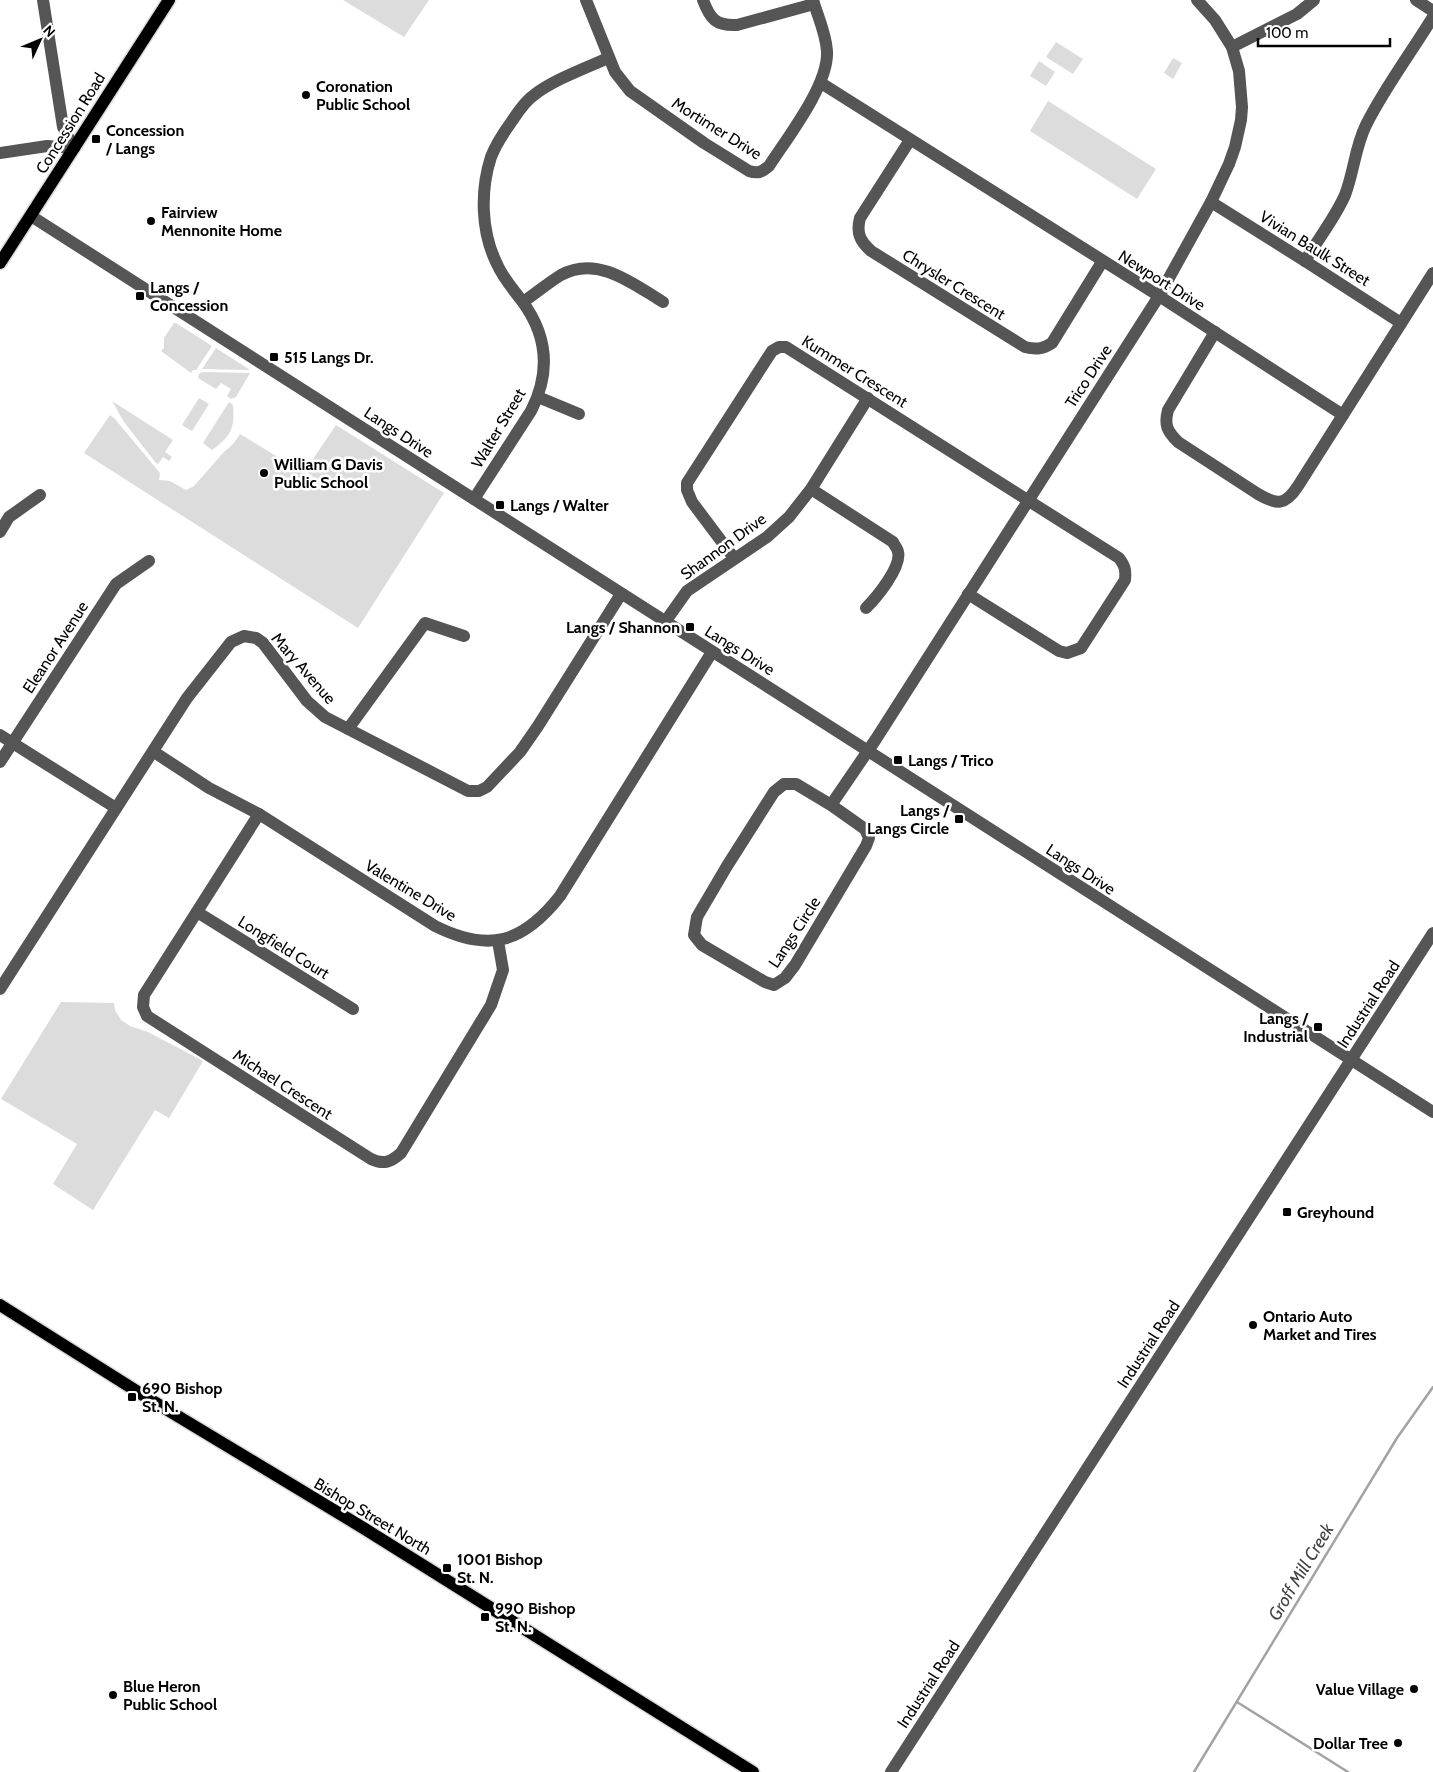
<svg xmlns="http://www.w3.org/2000/svg" width="1433" height="1772" font-family="Cabin,sans-serif">
	<style>
		.green { fill: #dcdcdc }
		.lines { fill: none; stroke-linecap: round; stroke-linejoin: round }
		.stream { stroke: #a3a3a3; stroke-width: 2.5 }
		.major-casing { stroke: #dbdbdb; stroke-width: 15 }
		.minor { stroke: #555; stroke-width: 12 }
		.major { stroke: #000; stroke-width: 12 }
		.poi-dot { fill: #000; stroke: #fff; stroke-width: 2 }
		.labels { text-anchor: middle; stroke-width: 5; stroke-linejoin: round; paint-order: stroke }
		.poi-label { font-size: 16px; font-weight: bold; fill: #000; stroke: #fff; text-anchor: start }
		.street-label { font-size: 16px; fill: #000; stroke: #fff }
		.water-label { font-size: 18px; font-style: italic; fill: #444; stroke: #fff }
	</style>
	<rect width="100%" height="100%" fill="#fff"/>
	<g class="green">
		<polygon points="343,0 429,0 404,37"/>
		<polygon points="1056,42 1083,59 1073,74 1046,57"/>
		<polygon points="1173,58 1182,63 1173,79 1164,73"/>
		<polygon points="1039,61 1055,72 1046,86 1030,76"/>
		<polygon points="1048,101 1156,169 1137,199 1030,131"/>
		<polygon points="174,323 176,323 212,346 196,370 193,370 191,373 161,351 164,348 164,338"/>
		<polygon points="216,348 250,370 202,369"/>
		<polygon points="202,372 250,373 236,397 231,399 227,396 231,389 221,383 216,389 198,378 199,374"/>
		<polygon points="199,398 209,404 192,431 182,425"/>
		<polygon points="112,401 173,440 165,452 172,457 169,461 163,457 158,464 156,463 124,422"/>
		<path d="M229 402 233 405C235 428 231 436 212 450L203 443Z"/>
		<polygon points="110,415 115,419 160,473 159,480 170,481 186,490 194,486 223,453 234,443 240,434 312,478 313,476 305,471 336,425 444,493 358,628 84,453"/>
		<polygon points="61,1002 114,1003 115,1010 121,1020 130,1026 148,1032 203,1061 169,1118 155,1110 93,1210 53,1184 77,1144 1,1099"/>
	</g>
	<g class="lines">
		<g class="stream">
			<polyline points="1237,1702 1348,1772"/>
			<polyline points="1194,1772 1397,1438 1433,1387"/>
		</g>
		<defs>
			<g id="major">
				<polyline points="0,263 169,0"/>
				<polyline points="0,1305 146,1397 365,1529 753,1772"/>
			</g>
		</defs>
		<use href="#major" class="major-casing"/>
		<g class="minor">
			<polyline points="43,0 63,127 74,148"/>
			<path d="M586 0 615 72 630 91 704 143 749 171C758 174 762 172 769 166 787 138 829 85 827 51 826 34 818 17 813 0"/>
			<path d="M703 0C710 19 716 26 737 25L814 4"/>
			<polyline points="1416,0 1433,11"/>
			<polyline points="1232,47 1297,14 1314,0"/>
			<polyline points="821,83 1159,296 1343,415"/>
			<path d="M910 140 860 218C856 233 860 241 871 251L1025 347C1036 350 1043 349 1052 343L1102 262"/>
			<polyline points="0,153 47,146 74,148"/>
			<polyline points="1211,202 1305,261 1401,323"/>
			<polyline points="31,216 1433,1112"/>
			<path d="M1305 261C1318 239 1335 218 1345 195 1354 172 1355 147 1366 125 1385 87 1411 53 1433 17"/>
			<path d="M523 302C536 293 548 283 561 275 597 255 632 283 663 302"/>
			<path d="M1215 332 1168 410C1164 425 1167 431 1178 442L1258 494C1277 505 1285 506 1298 486L1433 273"/>
			<polyline points="538,397 579,414"/>
			<path d="M811 489 893 542C894 545 898 549 898 552 902 567 876 598 866 608"/>
			<path d="M474 499 531 411C551 372 548 336 522 301 513 289 503 278 497 264 481 232 480 191 491 157 496 144 504 132 512 121 518 112 525 101 534 95 553 80 586 68 608 58"/>
			<polyline points="0,532 9,517 40,495"/>
			<path d="M734 558 692 502 687 490V483L772 351 779 347H786L1119 558C1125 566 1126 570 1125 580L1081 648 1067 653 1059 651 968 594"/>
			<polyline points="665,622 687,591 767,537 789,517 811,489 868,398"/>
			<polyline points="348,729 425,623 464,636"/>
			<polyline points="0,735 116,808"/>
			<path d="M154 752 209 788 259 814 435 926C489 953 523 943 560 896L712 652"/>
			<polyline points="0,762 116,584 149,561"/>
			<polyline points="831,805 796,784 784,784 774,792 727,866 697,917 694,935 702,945 765,982 774,985 785,978 795,965 866,846 869,838 865,829 831,805 876,739 1159,296 1211,202 1229,164 1235,147 1241,120 1242,107 1239,71 1232,47 1215,20 1197,0"/>
			<path d="M259 814 144 995 143 1007 147 1016 371 1159C384 1165 391 1162 401 1153L491 1005 503 970 498 941"/>
			<polyline points="197,912 353,1009"/>
			<polyline points="0,989 187,698 231,642 244,636 256,638 263,643 307,701 325,717 468,791 479,791 487,787 520,752 538,726 621,594"/>
			<polyline points="891,1772 1433,933"/>
		</g>
		<use href="#major" class="major"/>
	</g>
	<g class="poi-dot">
		<circle cx="306" cy="95" r="5"/>
		<rect x="91" y="134" width="10" height="10" rx="2.5"/>
		<circle cx="151" cy="221" r="5"/>
		<rect x="135" y="291" width="10" height="10" rx="2.5"/>
		<rect x="269" y="352" width="10" height="10" rx="2.5"/>
		<circle cx="264" cy="473" r="5"/>
		<rect x="495" y="500" width="10" height="10" rx="2.5"/>
		<rect x="685" y="622" width="10" height="10" rx="2.5"/>
		<rect x="893" y="755" width="10" height="10" rx="2.5"/>
		<rect x="954" y="814" width="10" height="10" rx="2.5"/>
		<rect x="1313" y="1022" width="10" height="10" rx="2.5"/>
		<rect x="1282" y="1207" width="10" height="10" rx="2.5"/>
		<circle cx="1253" cy="1325" r="5"/>
		<rect x="127" y="1392" width="10" height="10" rx="2.5"/>
		<rect x="442" y="1563" width="10" height="10" rx="2.5"/>
		<rect x="480" y="1612" width="10" height="10" rx="2.5"/>
		<circle cx="1414" cy="1689" r="5"/>
		<circle cx="113" cy="1695" r="5"/>
		<circle cx="1398" cy="1743" r="5"/>
	</g>
	<g class="labels">
		<g class="poi-label">
			<text x="316" y="92">Coronation<tspan x="316" dy="18">Public School</tspan></text>
			<text x="106" y="136">Concession<tspan x="106" dy="18">/ Langs</tspan></text>
			<text x="161" y="218">Fairview<tspan x="161" dy="18">Mennonite Home</tspan></text>
			<text x="150" y="293">Langs /<tspan x="150" dy="18">Concession</tspan></text>
			<text x="284" y="363">515 Langs Dr.</text>
			<text x="274" y="470">William G Davis<tspan x="274" dy="18">Public School</tspan></text>
			<text x="510" y="511">Langs / Walter</text>
			<text x="680" y="633" text-anchor="end">Langs / Shannon</text>
			<text x="908" y="766">Langs / Trico</text>
			<text x="949" y="816" text-anchor="end">Langs /<tspan x="949" dy="18">Langs Circle</tspan></text>
			<text x="1308" y="1024" text-anchor="end">Langs /<tspan x="1308" dy="18">Industrial</tspan></text>
			<text x="1297" y="1218">Greyhound</text>
			<text x="1263" y="1322">Ontario Auto<tspan x="1263" dy="18">Market and Tires</tspan></text>
			<text x="142" y="1394">690 Bishop<tspan x="142" dy="18">St. N.</tspan></text>
			<text x="457" y="1565">1001 Bishop<tspan x="457" dy="18">St. N.</tspan></text>
			<text x="495" y="1614">990 Bishop<tspan x="495" dy="18">St. N.</tspan></text>
			<text x="123" y="1692">Blue Heron<tspan x="123" dy="18">Public School</tspan></text>
			<text x="1404" y="1695" text-anchor="end">Value Village</text>
			<text x="1388" y="1749" text-anchor="end">Dollar Tree</text>
		</g>
		<g class="street-label">
			<text transform="translate(70 123) rotate(-58)" y="6">Concession Road</text>
			<text transform="translate(717 128) rotate(32)" y="6">Mortimer Drive</text>
			<text transform="translate(1315 248) rotate(32)" y="6">Vivian Baulk Street</text>
			<text transform="translate(1162 280) rotate(32)" y="6">Newport Drive</text>
			<text transform="translate(954 284) rotate(32)" y="6">Chrysler Crescent</text>
			<text transform="translate(855 371) rotate(32)" y="6">Kummer Crescent</text>
			<text transform="translate(1088 376) rotate(-57)" y="6">Trico Drive</text>
			<text transform="translate(498 428) rotate(-59)" y="6">Walter Street</text>
			<text transform="translate(399 432) rotate(33)" y="6">Langs Drive</text>
			<text transform="translate(723 546) rotate(-36)" y="6">Shannon Drive</text>
			<text transform="translate(55 647) rotate(-57)" y="6">Eleanor Avenue</text>
			<text transform="translate(740 650) rotate(32)" y="6">Langs Drive</text>
			<text transform="translate(304 668) rotate(49)" y="6">Mary Avenue</text>
			<text transform="translate(1081 869) rotate(33)" y="6">Langs Drive</text>
			<text transform="translate(411 890) rotate(31)" y="6">Valentine Drive</text>
			<text transform="translate(794 932) rotate(-57)" y="6">Langs Circle</text>
			<text transform="translate(284 947) rotate(32)" y="6">Longfield Court</text>
			<text transform="translate(1368 1004) rotate(-57)" y="6">Industrial Road</text>
			<text transform="translate(283 1084) rotate(33)" y="6">Michael Crescent</text>
			<text transform="translate(1148 1344) rotate(-57)" y="6">Industrial Road</text>
			<text transform="translate(373 1516) rotate(31)" y="6">Bishop Street North</text>
			<text transform="translate(928 1684) rotate(-57)" y="6">Industrial Road</text>
		</g>
		<g class="water-label">
			<text transform="translate(1301 1572) rotate(-59)" y="6">Groff Mill Creek</text>
		</g>
	</g>
	<g transform="translate(40 40) rotate(46)" stroke="#ffffff" stroke-width="4" paint-order="stroke">
	<path d="M0-4L9 19L0 12L-9 19Z" fill="#000000"/>
	<text y="-8" font-size="14" font-weight="bold" text-anchor="middle" fill="#000000">N</text>
	</g>
	<path d="M1258 38v8h132v-8" fill="none" stroke="#000000" stroke-width="2.5"/>
	<text x="1266" y="38" font-size="15" fill="#000000" stroke="#ffffff" stroke-width="4" paint-order="stroke">100 m</text>
</svg>
